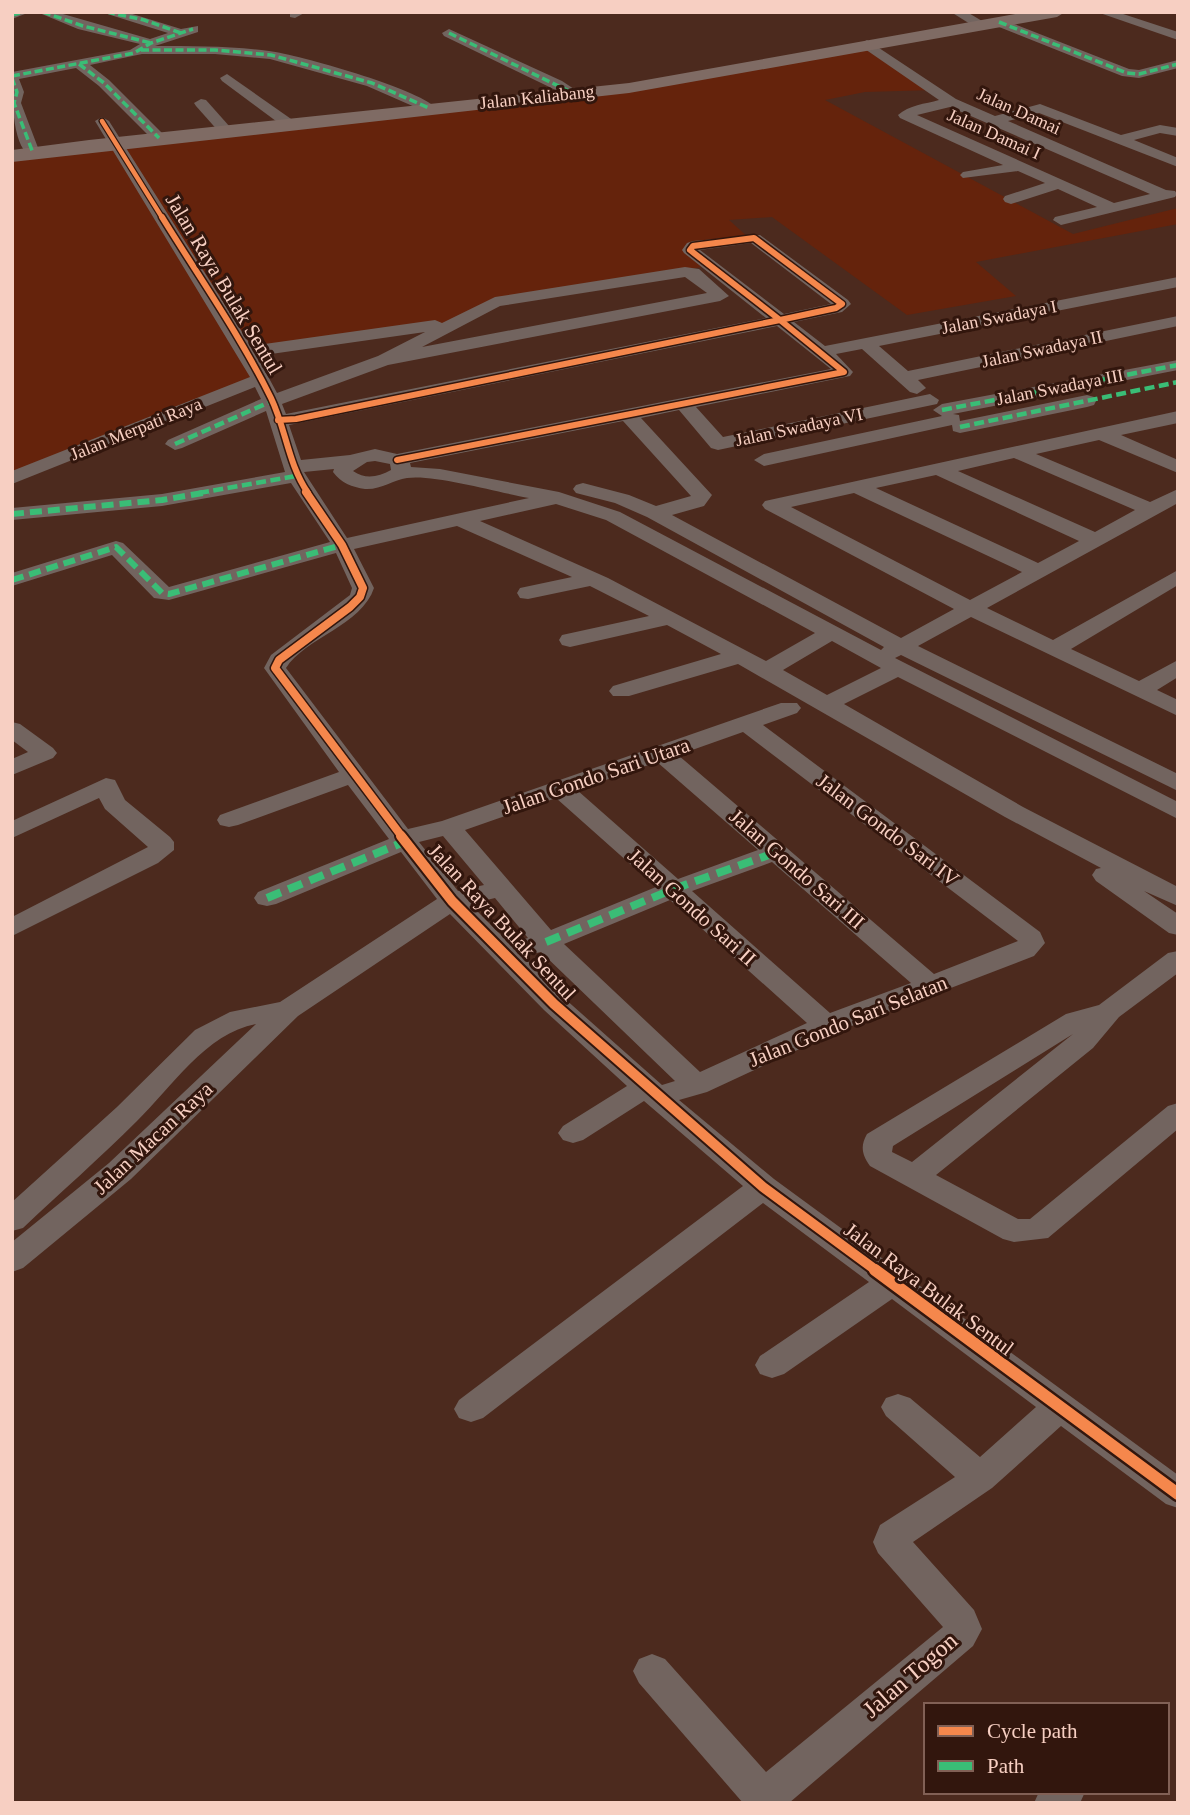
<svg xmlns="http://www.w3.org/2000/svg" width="1190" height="1815" font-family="'Times New Roman',serif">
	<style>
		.built { fill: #65230c }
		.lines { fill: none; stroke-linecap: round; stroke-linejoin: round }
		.minor { fill: #72645f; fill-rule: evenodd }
		.major { fill: #7f6b64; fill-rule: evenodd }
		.quiet-far3 { stroke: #3abd76; stroke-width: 3.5; stroke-dasharray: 8 3.5; stroke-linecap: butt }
		.quiet-far2 { stroke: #3abd76; stroke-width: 4.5; stroke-dasharray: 10 4.5; stroke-linecap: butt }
		.quiet-far1 { stroke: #3abd76; stroke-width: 6; stroke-dasharray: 12 6; stroke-linecap: butt }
		.quiet { stroke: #3abd76; stroke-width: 8; stroke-dasharray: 15 8; stroke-linecap: butt }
		.cycleway-far4-casing { stroke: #32160d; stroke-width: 7 }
		.cycleway-far3-casing { stroke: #32160d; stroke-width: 9 }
		.cycleway-far2-casing { stroke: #32160d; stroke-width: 11 }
		.cycleway-far1-casing { stroke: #32160d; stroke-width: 14 }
		.cycleway-casing { stroke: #32160d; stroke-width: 17 }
		.cycleway-far4 { stroke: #f5874c; stroke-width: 4.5 }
		.cycleway-far3 { stroke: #f5874c; stroke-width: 6 }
		.cycleway-far2 { stroke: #f5874c; stroke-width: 8 }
		.cycleway-far1 { stroke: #f5874c; stroke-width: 10 }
		.cycleway { stroke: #f5874c; stroke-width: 12 }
		.labels { text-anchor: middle; stroke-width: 6; stroke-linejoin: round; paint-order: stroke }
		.far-street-label { font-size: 18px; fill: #f7cfc2; stroke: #32160d }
		.street-label { font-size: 21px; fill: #f7cfc2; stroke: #32160d }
		.near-street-label { font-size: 24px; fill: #f7cfc2; stroke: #32160d }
	</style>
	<rect width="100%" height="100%" fill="#4c2a1e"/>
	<polygon class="built" points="867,44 934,90 865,92 825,100 1073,234 1178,208 1178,224 976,262 1016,296 907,315 772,217 729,220 749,238 693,246 708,266 499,301 450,323 247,352 260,379 12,478 12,156 629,88"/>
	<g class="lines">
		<g class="minor">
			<polygon points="12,12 30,12 12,19"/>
			<path d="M37 12H56L150 39 168 33 101 12H126L181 29 198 26V32L155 46C193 46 231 46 269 51 299 55 417 88 436 108L429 112 424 111 367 86 270 59 215 54H142L90 65 109 80 164 135 166 138 164 141H154L99 86 76 68 19 79 24 92 21 103 40 153 33 157C11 151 12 91 12 72L130 50 140 44 78 29Z"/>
			<polygon points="290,12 306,12 295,18 290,17"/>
			<polygon points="951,12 967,12 987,24 985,27 975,27"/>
			<polygon points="1097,12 1117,12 1178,32 1178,40"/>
			<polygon points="999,18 1129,69 1139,70 1178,60 1178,68 1139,78 1122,76 994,25 994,19"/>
			<polygon points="449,29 562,81 580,93 573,97 568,96 444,36 442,33"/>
			<path d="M867 40 956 99 995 116 1040 104 1121 135 1160 125 1178 128V136L1160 133 1134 140 1178 158V167L1039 113 1008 121 1166 190 1175 191 1177 194 1175 197 1061 225 1053 220 1055 217 1097 207 1058 189 1011 204 1005 202 1003 199 1005 196 1045 183 1018 171 963 178 960 175 963 172 1003 165 900 118 898 115C909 105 925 104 939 100L862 47 860 44ZM950 107 1150 194 1114 203 917 115Z"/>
			<polygon points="227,74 294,121 296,124 294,127 284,127 222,81 220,78"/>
			<polygon points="201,99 206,100 230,127 232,130 230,133 220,133 196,106 194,103"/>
			<path d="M102 117 109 121 251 346 435 320 442 323 495 297 685 267 699 269 729 296 720 301 388 365 282 404 286 414 766 318 684 253 682 250 687 243 693 241 760 235 848 300 851 304 842 312 794 322 825 346 1178 277V287L879 346 908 371 1178 316V326L918 380 926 388 917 394 910 392 862 349 836 354 853 372 850 376 696 407 723 437 930 394 939 400 937 404 718 450 711 448 679 410 641 418 712 495 704 506 672 515 901 638 954 609 765 509 762 505 765 501 1178 411V423L1121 435 1178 460V473L1099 440 1036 454 1150 502 1178 489V503L987 608 1053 640 1178 570V585L1071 649 1139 681 1178 660V677L1157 690 1178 700V716L971 617 918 646 1178 774V791L901 655 895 658 1178 802V819L898 677 844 704 1023 807 1178 887V906L1144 891 1178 914V935L1169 933 1096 881 1092 875 1096 869 1101 868 1005 817 738 664 629 696H613L609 691 613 686 721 654 667 625 570 647 562 645 559 640 562 635 649 616 590 586 528 599 520 598 517 593 520 588 572 577 457 526 354 549 374 588C362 625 305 638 286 668L408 829 442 821 781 703H797L801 708 797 713 763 725 1040 932 1045 943 1034 956 836 1032 707 1092 679 1100 774 1179 1178 1475V1508L1166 1504 1061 1426 992 1488 913 1542 974 1610 982 1629 973 1646 789 1803H743L639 1683 633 1671 639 1659 652 1654 665 1659 766 1772 943 1627 878 1553 873 1542 880 1525 955 1477 886 1416 881 1407 886 1398 898 1394 910 1398 980 1457 1036 1407 892 1299 784 1374 772 1378 760 1374 755 1365 760 1356 869 1282 763 1203 483 1418 471 1422 459 1418 454 1409 459 1400 743 1186 644 1101 583 1140 573 1143 563 1140 558 1133 563 1126 627 1086 544 1010 450 914 298 1016 131 1179 23 1268 12 1272V1242L109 1163 256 1024C206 1033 171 1088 137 1121 100 1158 61 1192 23 1228L12 1231V1202L117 1107 195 1030 230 1012 280 1002 437 899 401 852 276 904 267 906 258 904 254 898 258 892 389 839 348 785 238 825 229 827 220 825 217 820 220 815 339 772 264 668 271 655 350 595 352 588 336 553 169 600 154 598 112 555 12 586V573L116 541 123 543 169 587 330 542 291 483 162 506 12 520V508L162 494 285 472 266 411 182 448 175 450 165 444 168 440 261 399 255 387 12 484V471L250 377 95 121ZM751 243 831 304 784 314 700 250ZM685 277 707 293 422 347 500 306ZM777 326 831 369 397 454 375 449 350 455 301 460 289 425ZM425 332 378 356 277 393 257 356ZM623 421 691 496 656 506 629 495 583 483 576 485 573 489 576 493 615 503 647 517 884 647 881 650 620 512 559 492 440 469 411 467 410 463ZM1014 458 1135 510 1095 532 958 471ZM375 461 390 464 391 470C378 477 366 480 353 471L367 462ZM334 469 333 472C341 483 352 487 365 489 381 490 393 480 407 478 434 474 500 493 529 498L347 538 304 472ZM936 475 1079 541 1038 563 876 488ZM854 493 1022 572 970 600 791 507ZM556 504 606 520 815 633 766 661 608 578 480 521ZM832 641 881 668 827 695 783 670ZM743 732 1018 941 934 974 678 755ZM657 762 758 850 678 879 577 790ZM556 798 656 887 551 930 465 830ZM443 836 484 885 458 891 419 842ZM772 862 911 983 830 1013 692 891ZM495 898 528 938 509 943 470 904ZM670 900 807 1023 700 1072 564 944ZM541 952 675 1081 662 1085 564 998 523 956Z"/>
			<polygon points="1178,360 1178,370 953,414 959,415 960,421 1087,395 1094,397 1096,401 1094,405 1087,407 960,433 953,431 952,425 764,466 754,460 764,454 942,416 933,410 942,404"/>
			<polygon points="12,722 20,724 53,748 57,753 53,758 12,775 12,759 28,752 12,740"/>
			<polygon points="106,778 115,780 125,800 170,837 174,842 174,850 158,863 12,936 12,917 148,847 105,809 99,798 12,838 12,821"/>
			<path d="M1178 951V973L1119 1017 1093 1048 936 1175 1018 1219H1030L1168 1106 1178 1103V1129L1048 1238 1014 1242 1003 1239 870 1166C862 1155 860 1146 867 1134L1066 1014 1099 1005 1168 953ZM1073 1034 912 1162 892 1152 893 1146Z"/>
			<polygon points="1039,1792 1085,1792 1080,1803 1034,1803"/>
		</g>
		<polygon class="major" points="1027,12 1065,12 1057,17 629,93 12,162 12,150 89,140 629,83"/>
		<g class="quiet-far3">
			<polyline points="43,12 83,26 151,43"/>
			<polyline points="107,12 144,20 181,33"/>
			<polyline points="12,15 24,12"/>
			<polyline points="999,22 1127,73 1139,74 1178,64"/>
			<polyline points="449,33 573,93"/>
			<polyline points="141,50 215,50 271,55 372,83 429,108"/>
			<polyline points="79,64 104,83 159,138"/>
			<polyline points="12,76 134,53 151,43 193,29"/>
			<polyline points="12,78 17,92 14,103 33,153"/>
		</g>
		<g class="quiet-far2">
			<polyline points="942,410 1178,365"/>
			<polyline points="960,427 1178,382"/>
			<polyline points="175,444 272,401"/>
			<polyline points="199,493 296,476"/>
		</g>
		<g class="quiet-far1">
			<polyline points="12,514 162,500 209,492"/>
			<polyline points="12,580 116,547 162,593 169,594 342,545"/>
		</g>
		<g class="quiet">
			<polyline points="267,898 404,842"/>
			<polyline points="546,942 671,890 777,852"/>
		</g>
		<defs>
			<polyline id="cycleway-far4" points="102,121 163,219"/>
			<g id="cycleway-far3">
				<path d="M162 217C199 277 240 335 271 398 286 429 288 464 308 493"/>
				<polygon points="754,238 842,304 836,308 780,320 690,250 693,246"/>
				<polyline points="278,420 296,419 780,320"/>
				<polyline points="397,460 844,372 780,320"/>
			</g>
			<polyline id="cycleway-far2" points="306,492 342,545 363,588 360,597 350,607 279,660 275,668 403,838"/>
			<polyline id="cycleway-far1" points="401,836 452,901 554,1004 763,1187 877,1271"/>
			<polyline id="cycleway" points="875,1270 1178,1494"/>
		</defs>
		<use href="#cycleway-far4" class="cycleway-far4-casing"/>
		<use href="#cycleway-far3" class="cycleway-far3-casing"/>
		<use href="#cycleway-far2" class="cycleway-far2-casing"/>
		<use href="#cycleway-far1" class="cycleway-far1-casing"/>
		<use href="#cycleway" class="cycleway-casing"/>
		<use href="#cycleway-far4" class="cycleway-far4"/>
		<use href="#cycleway-far3" class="cycleway-far3"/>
		<use href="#cycleway-far2" class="cycleway-far2"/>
		<use href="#cycleway-far1" class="cycleway-far1"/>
		<use href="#cycleway" class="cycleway"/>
	</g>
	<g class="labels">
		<g class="far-street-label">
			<text transform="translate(537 97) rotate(-6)" y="6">Jalan Kaliabang</text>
			<text transform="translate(1019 111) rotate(24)" y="6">Jalan Damai</text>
			<text transform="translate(994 134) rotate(24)" y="6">Jalan Damai I</text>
			<text transform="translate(999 317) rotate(-11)" y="6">Jalan Swadaya I</text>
			<text transform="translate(1042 349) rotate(-12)" y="6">Jalan Swadaya II</text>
			<text transform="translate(1060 387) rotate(-11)" y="6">Jalan Swadaya III</text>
			<text transform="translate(799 427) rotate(-12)" y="6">Jalan Swadaya VI</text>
			<text transform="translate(136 429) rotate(-22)" y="6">Jalan Merpati Raya</text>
		</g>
		<g class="street-label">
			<text transform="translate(224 284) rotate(59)" y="7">Jalan Raya Bulak Sentul</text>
			<text transform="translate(596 776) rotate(-19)" y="7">Jalan Gondo Sari Utara</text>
			<text transform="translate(888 830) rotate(37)" y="7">Jalan Gondo Sari IV</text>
			<text transform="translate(797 869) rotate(41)" y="7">Jalan Gondo Sari III</text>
			<text transform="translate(692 907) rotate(42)" y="7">Jalan Gondo Sari II</text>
			<text transform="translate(502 922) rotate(47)" y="7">Jalan Raya Bulak Sentul</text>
			<text transform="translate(848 1021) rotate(-22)" y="7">Jalan Gondo Sari Selatan</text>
			<text transform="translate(153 1138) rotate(-43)" y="7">Jalan Macan Raya</text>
			<text transform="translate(929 1289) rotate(37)" y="7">Jalan Raya Bulak Sentul</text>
		</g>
		<g class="near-street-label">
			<text transform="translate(910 1675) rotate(-41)" y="8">Jalan Togon</text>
		</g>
	</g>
	<rect width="1190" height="1815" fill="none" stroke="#f7cfc2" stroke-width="28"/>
	<rect x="924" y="1703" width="245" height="91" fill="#32160d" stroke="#816055" stroke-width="2"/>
	<rect x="938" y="1726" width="35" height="10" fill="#f5874c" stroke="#816055" stroke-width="2"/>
	<text x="987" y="1738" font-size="21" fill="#f7cfc2">Cycle path</text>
	<rect x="938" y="1761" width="35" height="10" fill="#3abd76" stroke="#816055" stroke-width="2"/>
	<text x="987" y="1773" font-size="21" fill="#f7cfc2">Path</text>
</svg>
